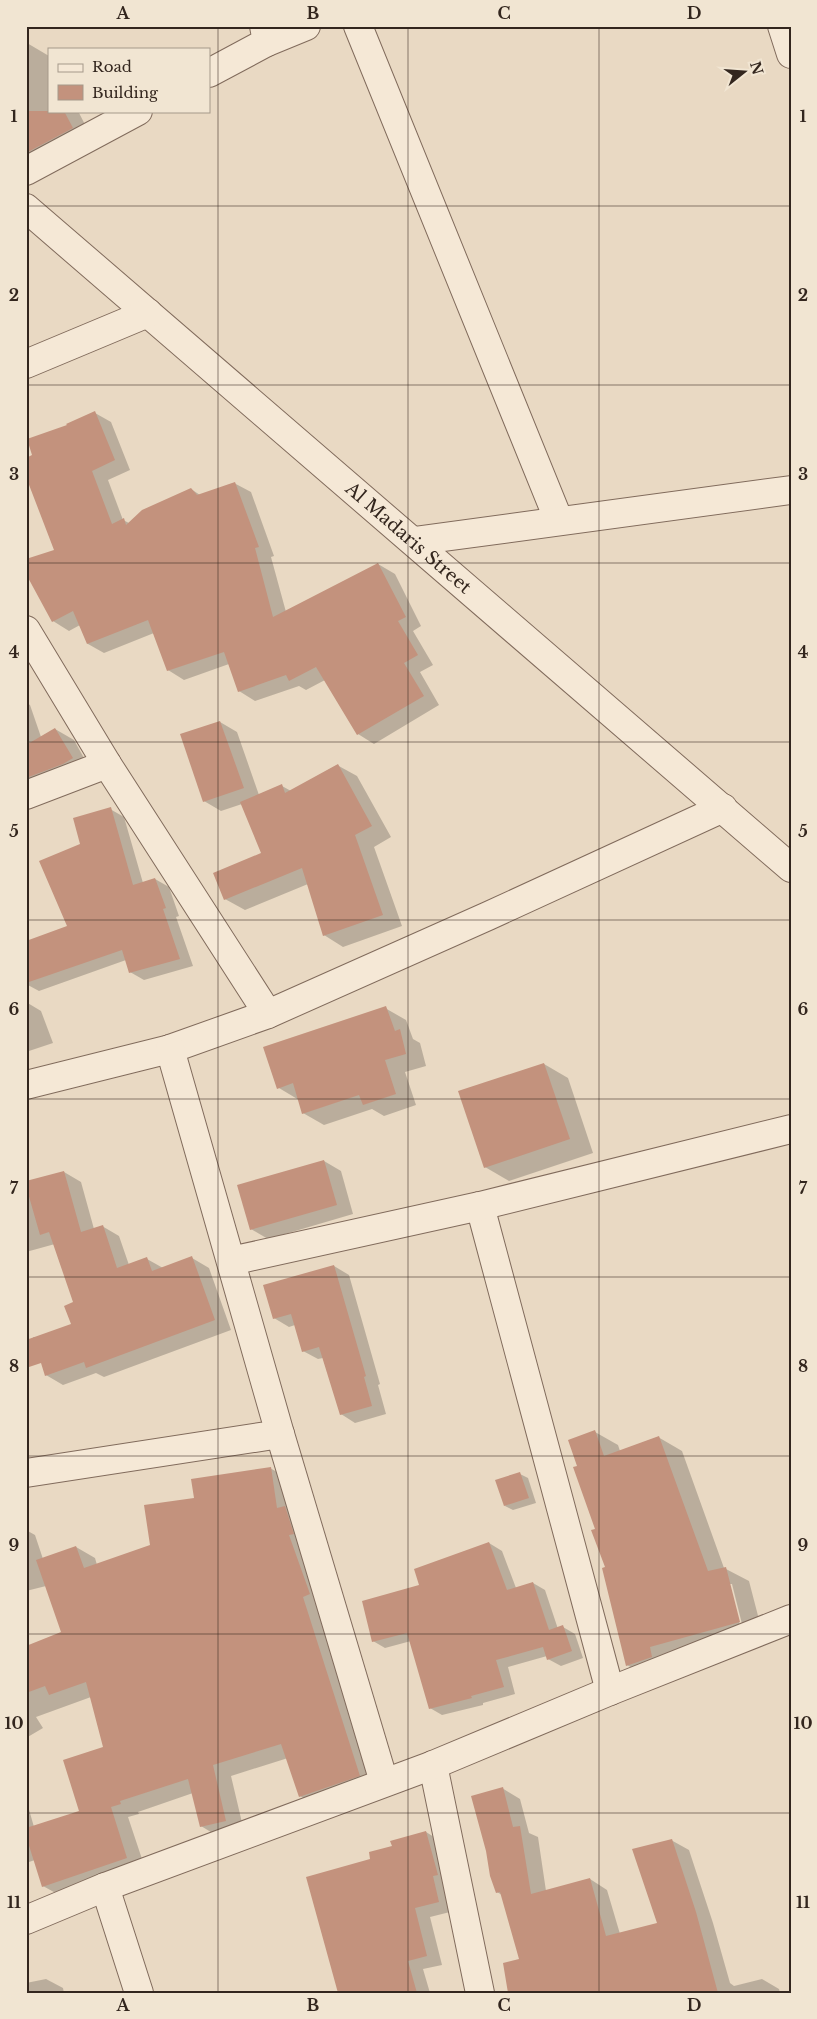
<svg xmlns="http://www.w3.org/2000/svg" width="817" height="2019" font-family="'Libre Baskerville',serif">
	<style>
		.shadow { fill: #0003; fill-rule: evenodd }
		.building { fill: #c3927d }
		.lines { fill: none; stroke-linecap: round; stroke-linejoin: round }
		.street-casing { stroke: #816b5c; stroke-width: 30 }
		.street { stroke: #f5e8d6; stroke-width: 28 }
		.grid { fill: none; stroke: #33261e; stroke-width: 1; stroke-opacity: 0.55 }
		.labels { text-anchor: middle; stroke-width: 4; stroke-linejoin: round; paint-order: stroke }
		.street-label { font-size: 18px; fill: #33261e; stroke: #f1e5d2 }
		.neatline { fill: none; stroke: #33261e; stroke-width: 2 }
		.grid-label { font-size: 16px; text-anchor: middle; font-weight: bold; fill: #33261e }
	</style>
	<rect width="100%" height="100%" fill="#e9d9c3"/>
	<g class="shadow">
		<polygon points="27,43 49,56 49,111 78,111 93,140 26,164"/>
		<polygon points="95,413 111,422 130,470 108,480 123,520 129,523 191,489 200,495 234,483 251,492 274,556 271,557 286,612 378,564 395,574 421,626 413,631 433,665 420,672 439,705 374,744 358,734 325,680 306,690 299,686 255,701 239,691 229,664 184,680 168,670 154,633 104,653 88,644 80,625 69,631 53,621 55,551 34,455 69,426"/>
		<polygon points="26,703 30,705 41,737 55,729 74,740 90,769 26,799"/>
		<polygon points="220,722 237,732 259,795 282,786 291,791 337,765 357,776 391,837 374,847 402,926 343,947 324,935 308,884 245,910 225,899 263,854 242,804 221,811 204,801"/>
		<polygon points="110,809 124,817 143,883 155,879 169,887 179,916 176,917 193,966 144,980 130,972 126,960 39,991 26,984 26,944 69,927 81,845"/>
		<polygon points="26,1002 41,1011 53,1043 26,1052"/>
		<polygon points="385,1008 406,1020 413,1039 420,1043 426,1066 405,1072 416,1105 384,1116 372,1109 324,1125 303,1113 299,1100 279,1088"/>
		<polygon points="544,1064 568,1078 593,1153 509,1181 485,1167"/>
		<polygon points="324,1161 341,1171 353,1214 268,1239 251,1229"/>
		<polygon points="64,1172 81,1182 94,1229 102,1226 119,1236 129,1265 147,1259 163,1268 192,1258 209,1268 231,1330 104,1377 96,1373 63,1385 46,1375 33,1337 39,1337 73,1325 74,1303 55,1244 26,1252 26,1182"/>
		<polygon points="334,1266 349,1275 380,1384 378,1385 386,1414 355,1423 341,1414 323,1358 318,1359 303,1351 295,1325 289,1327 274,1318"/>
		<path d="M595 1432 618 1445 620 1451 658 1437 682 1451 724 1568 749 1581 763 1635 650 1678 627 1665 606 1568 579 1466ZM729 1584H732L743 1628 741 1629Z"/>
		<polygon points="270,1468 289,1479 377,1786 319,1807 300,1796 288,1758 231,1776 244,1831 219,1837 201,1826 193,1793 138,1812 139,1814 128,1817 145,1868 61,1896 43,1886 35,1860 26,1863 26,1799 34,1827 81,1812 105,1748 91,1697 36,1717 43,1728 26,1738 26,1653 63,1633 46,1586 26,1591 26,1530 35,1535 43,1559 76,1547 95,1558 97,1565 151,1546 195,1499"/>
		<polygon points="520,1474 528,1478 536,1503 513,1510 505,1506"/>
		<polygon points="489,1543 502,1551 516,1588 533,1583 545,1590 558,1629 563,1627 575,1634 583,1658 561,1666 548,1659 547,1656 508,1667 515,1694 483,1703 483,1705 442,1715 430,1708 411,1641 385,1648 373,1641 420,1586"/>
		<polygon points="502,1788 520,1799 529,1833 538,1837 546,1891 590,1879 607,1890 620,1934 658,1924 671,1840 689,1850 713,1923 730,1983 734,1986 762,1979 779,1989 780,1993 509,1993 520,1960 502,1895 497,1892"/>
		<polygon points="426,1832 442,1842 454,1911 430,1917 442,1965 423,1969 430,1993 340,1993 372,1860 394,1847"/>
		<polygon points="46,1979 63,1988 64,1993 26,1993 26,1983"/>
	</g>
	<g class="building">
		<polygon points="26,111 64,111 73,128 26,153"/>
		<polygon points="95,411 115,460 92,471 112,524 124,518 126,525 142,510 191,488 197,495 235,482 259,547 255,548 273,617 378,563 406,617 398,621 418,655 404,663 424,696 357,735 316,667 289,681 286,675 238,692 224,652 167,671 148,620 87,644 73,611 52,622 26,574 26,559 54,550 26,477 26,458 32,455 27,439 67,425 66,424"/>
		<polygon points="220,721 244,788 203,802 180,734"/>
		<polygon points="55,728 73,758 63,764 26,778 26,745"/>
		<polygon points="338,764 372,826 355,835 383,915 323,936 302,868 224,900 213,873 261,853 240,802 282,784 285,793"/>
		<polygon points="111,807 133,885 155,878 166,908 163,909 180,959 129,973 122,950 26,983 26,941 67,926 39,861 80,844 73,818"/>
		<polygon points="386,1006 395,1031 400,1029 406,1054 385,1060 396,1094 363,1105 359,1095 302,1114 293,1083 277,1089 263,1047"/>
		<polygon points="544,1063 570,1139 484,1168 458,1091"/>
		<polygon points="324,1160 337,1205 250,1230 237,1185"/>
		<polygon points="64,1171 81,1232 103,1225 117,1268 147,1257 152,1271 192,1256 215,1320 86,1368 84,1362 45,1376 41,1363 26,1368 26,1340 71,1324 64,1306 73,1302 49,1232 40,1235 26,1186 26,1181"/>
		<polygon points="334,1265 366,1376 364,1377 372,1406 340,1415 319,1347 302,1352 291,1314 273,1319 263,1285"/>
		<polygon points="595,1430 604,1456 659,1436 708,1571 726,1567 740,1622 650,1647 652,1657 626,1666 602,1568 605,1567 591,1530 595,1529 573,1467 577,1466 568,1440"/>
		<polygon points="271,1467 277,1508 285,1506 294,1534 289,1535 310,1594 303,1597 360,1776 299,1797 281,1744 213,1765 226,1821 200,1827 188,1779 120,1801 121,1804 111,1807 127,1858 42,1887 26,1836 26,1828 79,1811 63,1760 103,1747 86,1682 49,1695 45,1686 26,1693 26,1646 61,1632 36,1560 76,1546 84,1568 150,1545 144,1505 194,1498 191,1479"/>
		<polygon points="520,1472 529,1498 504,1506 495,1480"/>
		<polygon points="489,1542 507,1590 533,1582 549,1630 563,1625 572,1651 547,1660 543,1647 496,1660 504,1687 471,1696 472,1698 429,1709 407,1633 372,1642 362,1601 419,1585 414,1569"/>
		<polygon points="503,1787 513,1827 520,1826 531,1894 590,1878 606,1936 657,1923 632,1849 672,1839 696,1912 718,1993 508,1993 503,1963 519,1959 500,1892 496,1893 490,1876 486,1851 471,1796"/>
		<polygon points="426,1831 438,1875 433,1876 439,1902 415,1908 427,1956 408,1961 417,1993 338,1993 306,1877 370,1859 369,1852 392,1846 390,1841"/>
	</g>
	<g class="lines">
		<defs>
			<g id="street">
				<polyline points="358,26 559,521"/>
				<polyline points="782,26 791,54"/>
				<polyline points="267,42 306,26"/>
				<polyline points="209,73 267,42 264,26"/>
				<polyline points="26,171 138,111"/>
				<path id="s1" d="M26 208 791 868"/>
				<polyline points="26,364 148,313"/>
				<polyline points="414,541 791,490"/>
				<polyline points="26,630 107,764 268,1014"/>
				<polyline points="26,795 107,764"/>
				<polyline points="26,1085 170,1049 268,1014 488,916 723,808"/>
				<polyline points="480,1206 610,1691"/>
				<polyline points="231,1261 480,1206 791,1129"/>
				<polyline points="280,1434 384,1782"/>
				<polyline points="26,1473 280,1434 170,1049"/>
				<polyline points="433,1765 480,1993"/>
				<polyline points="105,1887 139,1993"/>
				<polyline points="26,1920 105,1887 433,1765 610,1691 791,1619"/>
			</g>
		</defs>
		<use href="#street" class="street-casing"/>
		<use href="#street" class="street"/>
	</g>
	<path class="grid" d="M218 26V1993M408 26V1993M599 26V1993M26 206H791M26 385H791M26 563H791M26 742H791M26 920H791M26 1099H791M26 1277H791M26 1456H791M26 1634H791M26 1813H791"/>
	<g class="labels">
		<g class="street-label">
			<text dy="6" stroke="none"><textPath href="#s1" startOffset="505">Al Madaris Street</textPath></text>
		</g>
	</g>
	<rect width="817" height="2019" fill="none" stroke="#f1e5d2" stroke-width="55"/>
	<rect x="48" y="48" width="162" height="65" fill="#f1e5d2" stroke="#a5998a"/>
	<rect x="58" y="64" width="25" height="8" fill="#f5e8d6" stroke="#a5998a"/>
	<text x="92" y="72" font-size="15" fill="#33261e">Road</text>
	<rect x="58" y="85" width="25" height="15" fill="#c3927d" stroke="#a5998a"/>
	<text x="92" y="98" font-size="15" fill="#33261e">Building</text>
	<g transform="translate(744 72) rotate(73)" stroke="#f1e5d2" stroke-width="4" paint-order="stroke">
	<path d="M0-4L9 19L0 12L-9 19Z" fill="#33261e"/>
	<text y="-8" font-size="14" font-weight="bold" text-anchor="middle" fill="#33261e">N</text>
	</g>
	<rect x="28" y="28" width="762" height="1964" class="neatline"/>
	<g class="grid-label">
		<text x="123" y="19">A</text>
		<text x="313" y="19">B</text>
		<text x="504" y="19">C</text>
		<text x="694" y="19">D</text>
		<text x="14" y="122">1</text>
		<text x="803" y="122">1</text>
		<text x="14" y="301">2</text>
		<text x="803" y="301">2</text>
		<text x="14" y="480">3</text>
		<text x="803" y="480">3</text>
		<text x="14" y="658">4</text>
		<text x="803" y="658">4</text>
		<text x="14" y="837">5</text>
		<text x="803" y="837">5</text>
		<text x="14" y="1015">6</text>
		<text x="803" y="1015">6</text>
		<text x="14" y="1194">7</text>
		<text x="803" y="1194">7</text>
		<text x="14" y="1372">8</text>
		<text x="803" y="1372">8</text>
		<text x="14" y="1551">9</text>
		<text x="803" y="1551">9</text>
		<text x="14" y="1729">10</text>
		<text x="803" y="1729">10</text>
		<text x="14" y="1908">11</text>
		<text x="803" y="1908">11</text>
		<text x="123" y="2011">A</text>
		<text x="313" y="2011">B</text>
		<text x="504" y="2011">C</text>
		<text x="694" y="2011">D</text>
	</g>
</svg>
